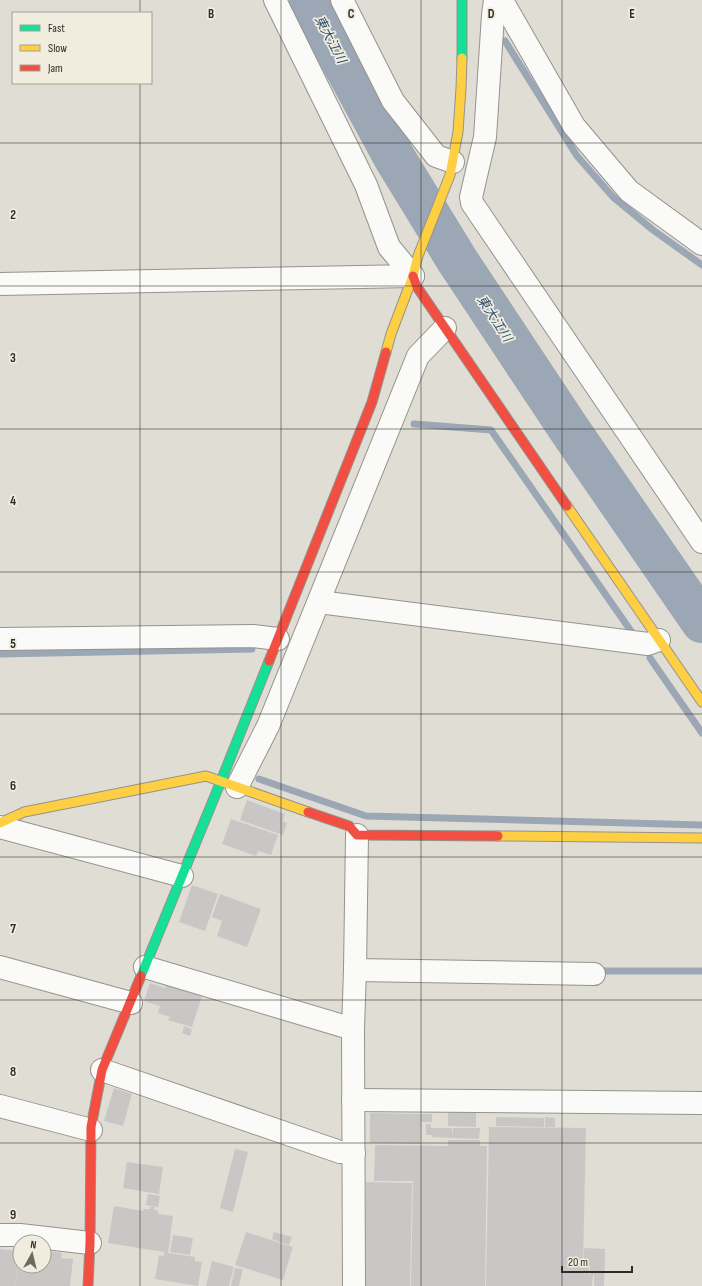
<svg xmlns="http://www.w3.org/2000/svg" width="702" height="1286" font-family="'Sofia Sans Condensed','Noto Sans JP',sans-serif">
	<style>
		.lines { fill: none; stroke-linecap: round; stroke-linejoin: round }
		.stream { stroke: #9ba7b5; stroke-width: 7 }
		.river { stroke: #9ba7b5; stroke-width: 42 }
		.building { fill: #c9c7c6 }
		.street-casing { stroke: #95938c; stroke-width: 24 }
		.fast-casing { stroke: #95938c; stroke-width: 11 }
		.slow-casing { stroke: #95938c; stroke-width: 11 }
		.jam-casing { stroke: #95938c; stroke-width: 11 }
		.street { stroke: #fafaf9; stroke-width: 22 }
		.fast { stroke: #16e098; stroke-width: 9 }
		.slow { stroke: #ffcf43; stroke-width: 9 }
		.jam { stroke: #f24e42; stroke-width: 9 }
		.grid { fill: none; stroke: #2d2c26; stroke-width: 1; stroke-opacity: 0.55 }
		.labels { text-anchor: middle; stroke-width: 3.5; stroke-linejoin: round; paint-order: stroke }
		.water-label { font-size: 13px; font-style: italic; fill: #335074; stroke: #f1edde }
		.grid-label { font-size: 13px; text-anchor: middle; font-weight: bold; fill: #2d2c26; stroke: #f1edde; stroke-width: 3.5; stroke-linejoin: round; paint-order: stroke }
	</style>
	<rect width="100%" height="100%" fill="#e0ddd5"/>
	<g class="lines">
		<g class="stream">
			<polyline points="505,41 577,156 613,197 653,230 702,265"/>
			<polyline points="414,424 491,430 633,634"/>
			<polyline points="0,654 252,649"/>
			<polyline points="650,658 702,733"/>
			<polyline points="259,779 366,816 702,825"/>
			<polyline points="604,971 702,971"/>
		</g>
		<polyline class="river" points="310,0 331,41 394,157 457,260 571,432 702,622"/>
	</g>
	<g class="building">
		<polygon points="247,800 285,814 283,821 287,823 283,835 240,820"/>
		<polygon points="231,819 278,835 271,855 258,851 256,856 222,844"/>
		<polygon points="192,885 218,894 205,931 179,922"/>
		<polygon points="220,894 261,909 247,947 217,936 222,921 212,917"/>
		<polygon points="150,983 165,988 166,985 202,996 192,1027 168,1020 170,1017 158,1013 160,1006 144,1001"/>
		<polygon points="184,1026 192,1029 190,1036 182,1033"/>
		<polygon points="114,1088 132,1094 123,1126 104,1121"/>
		<polygon points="448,1111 476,1111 476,1127 448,1126"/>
		<polygon points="370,1113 421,1114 420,1144 370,1143"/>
		<polygon points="422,1114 432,1114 432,1122 421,1122"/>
		<polygon points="496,1117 544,1118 544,1127 496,1126"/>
		<polygon points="545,1117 555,1118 555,1127 545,1127"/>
		<polygon points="426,1124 431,1124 431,1128 452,1128 452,1138 432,1137 432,1135 426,1135"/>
		<polygon points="489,1127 586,1128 583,1267 589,1267 589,1275 593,1275 592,1286 486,1286"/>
		<polygon points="453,1128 480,1128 479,1139 452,1138"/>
		<polygon points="448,1140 480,1140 480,1146 487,1146 485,1286 411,1286 413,1181 374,1181 375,1145 448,1146"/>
		<polygon points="235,1149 248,1152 233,1212 220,1208"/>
		<polygon points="127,1162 163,1167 159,1194 123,1188"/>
		<polygon points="366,1182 412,1183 410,1286 365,1286"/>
		<polygon points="148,1194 160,1196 158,1207 146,1205"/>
		<polygon points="114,1206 143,1211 144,1209 150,1209 150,1207 155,1207 154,1210 158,1211 158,1214 173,1216 168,1253 195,1257 195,1261 202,1262 198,1286 155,1279 159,1255 164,1256 164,1252 108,1243"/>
		<polygon points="246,1232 293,1247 283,1280 235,1265"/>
		<polygon points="274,1232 292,1237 289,1245 272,1239"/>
		<polygon points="173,1235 193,1238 190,1255 170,1252"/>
		<polygon points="584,1248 605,1249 604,1286 594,1286 594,1275 590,1275 590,1266 584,1266"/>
		<polygon points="0,1249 19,1251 15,1286 0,1286"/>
		<polygon points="48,1251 62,1253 61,1258 73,1259 70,1286 15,1286 19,1256 20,1257 20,1266 44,1266 44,1256 47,1256"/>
		<polygon points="212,1261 234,1267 229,1286 206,1286"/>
		<polygon points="235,1268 243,1269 239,1286 231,1286"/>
	</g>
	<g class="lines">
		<defs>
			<g id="street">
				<polyline points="275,0 366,185 389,247 413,276"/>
				<polyline points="342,0 393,101 436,156 453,162"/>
				<polyline points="495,0 493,15 485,137 471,197 472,203 702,542"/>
				<polyline points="499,0 504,4 574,126 629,191 702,244"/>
				<polyline points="0,284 413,276"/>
				<polyline points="319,602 648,644 659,640"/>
				<polyline points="0,639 253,636 278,639"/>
				<polyline points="237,787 268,726 418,356 445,328"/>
				<polyline points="0,827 182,876"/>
				<polyline points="0,967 131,1003"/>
				<polyline points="145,967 353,1029"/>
				<polyline points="355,970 594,974"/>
				<polyline points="102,1070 340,1152 354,1153"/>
				<polyline points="353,1100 702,1103"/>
				<polyline points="0,1106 91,1130"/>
				<polyline points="0,1235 20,1235 90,1243"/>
				<polyline points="354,1286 353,1029 355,970 357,835"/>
			</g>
			<g id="fast">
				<polyline points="462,58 462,0"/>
				<polyline points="141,976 221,781 269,661"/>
			</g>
			<g id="slow">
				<polyline points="386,352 391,334 413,276 418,256 450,175 458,132 461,88 462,58"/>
				<polyline points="567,506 702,702"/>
				<polyline points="0,823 24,812 206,776 308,812"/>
				<polyline points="498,836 702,838"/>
			</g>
			<g id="jam">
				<polyline points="413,276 417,287 567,506"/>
				<polyline points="269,661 372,402 386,352"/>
				<polyline points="308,812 349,826 357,835 498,836"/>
				<polyline points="88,1286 90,1243 91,1127 102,1070 141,976"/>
			</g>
		</defs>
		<use href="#street" class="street-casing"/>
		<use href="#fast" class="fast-casing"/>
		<use href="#slow" class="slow-casing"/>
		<use href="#jam" class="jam-casing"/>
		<use href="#street" class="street"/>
		<use href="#fast" class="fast"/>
		<use href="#slow" class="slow"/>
		<use href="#jam" class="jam"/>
	</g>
	<path class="grid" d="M140 0V13M281 0V1286M421 0V1286M562 0V1286M140 83V1286M0 143H702M0 286H702M0 429H702M0 572H702M0 714H702M0 857H702M0 1000H702M0 1143H702"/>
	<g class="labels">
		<g class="water-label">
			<text transform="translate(331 39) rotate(62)" y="5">東大江川</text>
			<text transform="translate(495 318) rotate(57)" y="5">東大江川</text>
		</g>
	</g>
	<g class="grid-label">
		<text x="211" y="18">B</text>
		<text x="351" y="18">C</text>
		<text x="491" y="18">D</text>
		<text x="632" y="18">E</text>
		<text x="13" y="219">2</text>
		<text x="13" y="362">3</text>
		<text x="13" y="505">4</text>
		<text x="13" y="648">5</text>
		<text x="13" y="790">6</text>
		<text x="13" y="933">7</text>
		<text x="13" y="1076">8</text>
		<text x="13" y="1219">9</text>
	</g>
	<rect x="12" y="12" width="140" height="72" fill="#f1edde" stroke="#a3a094"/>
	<rect x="20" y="25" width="20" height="6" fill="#16e098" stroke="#a3a094"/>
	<text x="48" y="32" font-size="12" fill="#2d2c26">Fast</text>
	<rect x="20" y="45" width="20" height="6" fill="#ffcf43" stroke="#a3a094"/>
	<text x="48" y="52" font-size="12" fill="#2d2c26">Slow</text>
	<rect x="20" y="65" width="20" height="6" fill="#f24e42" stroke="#a3a094"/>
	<text x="48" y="72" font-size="12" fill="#2d2c26">Jam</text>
	<g transform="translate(32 1254) rotate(8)"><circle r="19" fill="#f1edde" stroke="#a3a094"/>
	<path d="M0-3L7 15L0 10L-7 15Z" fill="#6c6a63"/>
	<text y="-6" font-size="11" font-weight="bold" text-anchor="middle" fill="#2d2c26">N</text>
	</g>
	<path d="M562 1266v6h70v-6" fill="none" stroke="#2d2c26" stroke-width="2"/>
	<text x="568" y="1266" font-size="12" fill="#2d2c26" stroke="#f1edde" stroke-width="3" paint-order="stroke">20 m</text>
</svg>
